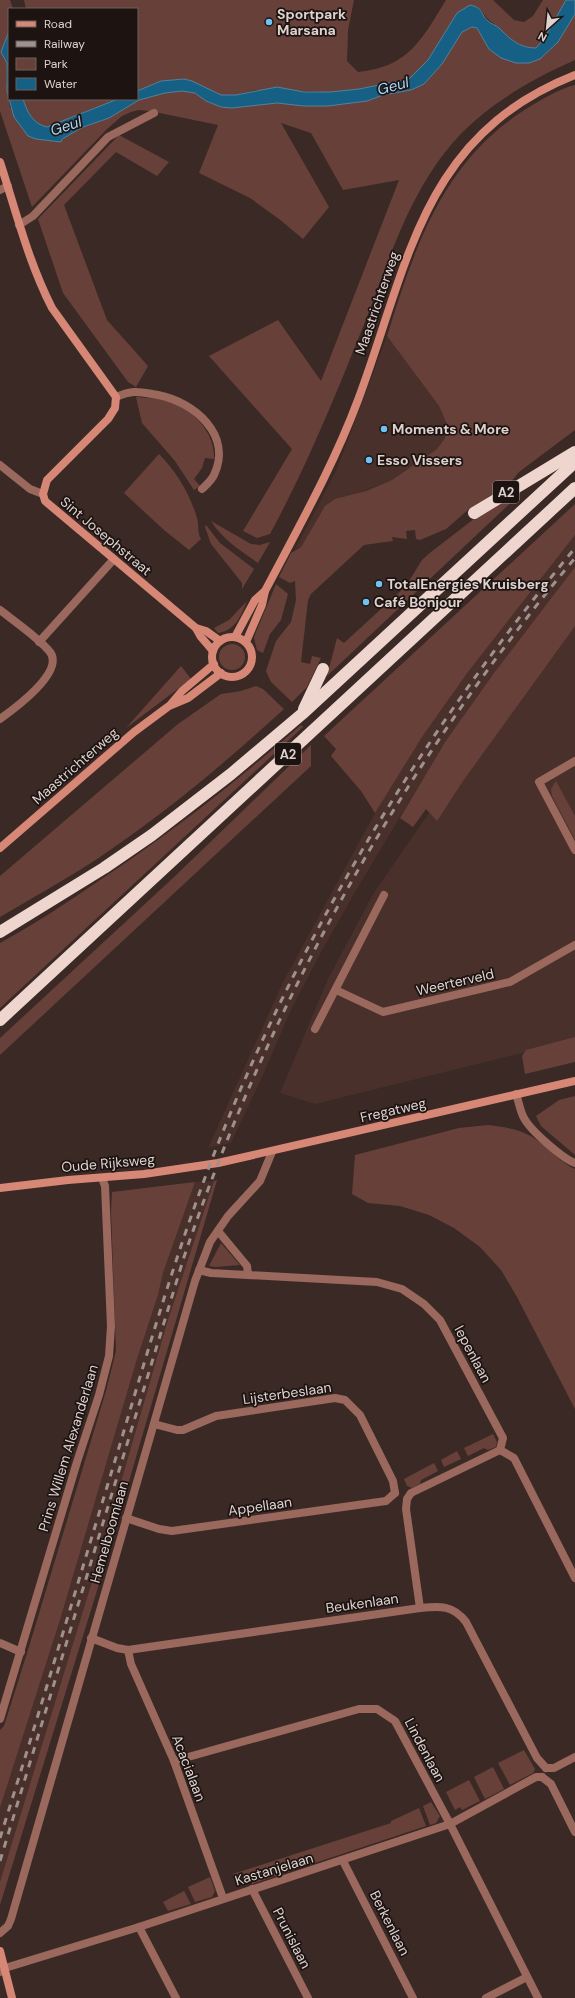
<svg xmlns="http://www.w3.org/2000/svg" width="575" height="1998" font-family="'DM Sans',sans-serif">
	<style>
		.built { fill: #49302a }
		.green { fill: #674139 }
		.water { fill: #176085; stroke: #53829b }
		.lines { fill: none; stroke-linecap: round; stroke-linejoin: round }
		.street { stroke: #9a685c; stroke-width: 8 }
		.secondary { stroke: #d78775; stroke-width: 8 }
		.highway { stroke: #eed5ce; stroke-width: 12 }
		.rail { stroke: #9f918d; stroke-width: 3; stroke-dasharray: 7 7; stroke-linecap: butt }
		.poi-dot { fill: #6fc2f4; stroke: #1d1412; stroke-width: 1.5 }
		.labels { text-anchor: middle; stroke-width: 3.5; stroke-linejoin: round; paint-order: stroke }
		.shield { fill: #1d1412; stroke: #a49996; stroke-width: 1 }
		.shield-label { font-size: 13px; font-weight: bold; fill: #ded2cf }
		.poi-label { font-size: 14px; font-weight: bold; fill: #ded2cf; stroke: #1d1412; text-anchor: start }
		.street-label { font-size: 14px; fill: #ded2cf; stroke: #1d1412 }
		.water-label { font-size: 15px; font-style: italic; fill: #a3d8fa; stroke: #1d1412 }
	</style>
	<rect width="100%" height="100%" fill="#3b2925"/>
	<g class="built">
		<polygon points="387,336 439,406 448,425 445,438 437,449 392,480 325,506 301,547 295,549 337,469"/>
		<polygon points="575,535 575,567 494,673 445,742 354,894 320,954 290,1012 264,1073 231,1143 208,1148 283,982 375,813 424,734 468,672"/>
		<polygon points="575,602 575,1040 315,1104 280,1093 328,979 373,894"/>
		<polygon points="214,1181 167,1323 94,1575 0,1882 0,1808 60,1620 137,1359 158,1295 163,1273 195,1182"/>
	</g>
	<g class="green">
		<path d="M0 0H10L13 9H9V31L1 52 7 63 6 78 10 107 43 140 61 142 62 139 83 127 109 118 139 100 165 93 182 91 195 93 206 101 221 107 232 108 277 103 304 106 367 101 383 95 411 90 424 84 442 64 462 32 472 27 477 28 489 49 540 59 558 42 575 14V60C532 79 490 103 458 137 410 189 390 258 365 322 336 394 307 466 270 534L257 538 243 531 292 449 209 356 278 320 321 381 399 180 343 190 311 133 281 123 329 207 303 239 279 219 250 198 199 173 218 125 150 111 139 110 131 112 122 116 107 129 32 207 0 111Z"/>
		<path d="M24 0H354L348 30 347 61 358 72C409 67 422 39 446 0H493L514 20 524 22 533 16 543 0H566L544 39 536 48C519 48 510 39 499 28 490 20 488 21 481 10L457 13 428 60 409 79 359 89 330 92 256 90 236 95H221L206 89 161 81 137 91V9H26Z"/>
		<path d="M575 85V430L519 472 510 483 469 509 446 529 420 540 416 539 415 530 406 531 407 539 392 537 393 541 364 545 311 594 308 600 301 662 310 664 312 656 321 658 307 687 292 702 271 682 266 671 276 641 291 622 296 600 295 581 290 583 279 577 291 553 301 547 325 506 335 499 366 491 392 480 437 449 445 438 447 424 439 406 387 336C415 247 442 162 526 109 541 100 558 89 575 85Z"/>
		<path d="M23 99H118L47 127C33 124 27 112 23 99Z"/>
		<polygon points="119,135 169,162 157,176 116,152 64,205 107,320 148,366 136,387 128,382 63,293 38,219"/>
		<path d="M136 397C147 398 159 398 170 402 194 410 215 433 214 459L205 458 202 468 194 479 200 486 194 490 175 461 142 423Z"/>
		<path d="M159 454C176 471 190 494 197 518 199 525 197 532 201 539L189 550 164 530 124 493Z"/>
		<polygon points="521,493 327,676 337,638 344,643 406,586 422,560 431,552 492,505"/>
		<polygon points="575,504 575,535 468,672 424,734 375,813 361,791 331,756 336,749 324,736"/>
		<path d="M211 521 251 544 260 545 270 542 258 563C241 551 222 539 211 521Z"/>
		<polygon points="206,525 220,543 254,569 242,589 242,583 211,544 205,527"/>
		<polygon points="575,567 575,626 463,781 437,821 426,809 413,827 400,818 445,742 494,673"/>
		<polygon points="276,584 288,594 281,620 270,634 263,653 257,650 254,638 256,632"/>
		<path d="M247 601C240 617 236 630 218 633L214 628 229 620Z"/>
		<circle cx="232" cy="657" r="13"/>
		<polygon points="181,666 191,679 126,728"/>
		<path d="M256 686 263 689 284 709C225 763 163 815 97 859 65 880 32 898 0 917V876L178 724 221 694 241 691Z"/>
		<path d="M301 725 303 727 0 1008V943C35 924 68 902 100 880 171 833 237 781 301 725Z"/>
		<polygon points="311,745 311,766 0,1055 0,1038 173,878"/>
		<polygon points="556,781 575,816 575,840 552,796 551,789"/>
		<polygon points="575,1037 575,1062 525,1074 522,1056 526,1050"/>
		<polygon points="575,1096 575,1155 541,1126 536,1116 559,1100"/>
		<path d="M488 1125C506 1127 524 1130 538 1141 551 1150 561 1163 575 1169V1409L517 1297 501 1270 480 1247 454 1228 429 1215 400 1206 368 1203 352 1194 355 1155 459 1128Z"/>
		<polygon points="217,1180 99,1584 0,1905 0,1882 94,1575 167,1323 214,1181"/>
		<polygon points="195,1182 163,1273 158,1295 137,1359 60,1620 0,1808 0,1730 4,1726 28,1650 106,1391 116,1351 111,1211 112,1192"/>
		<polygon points="221,1243 240,1265 216,1267 209,1266"/>
		<polygon points="493,1434 497,1442 496,1447 488,1450 484,1448 468,1456 464,1448"/>
		<polygon points="457,1451 461,1459 444,1467 441,1460"/>
		<polygon points="434,1463 438,1471 421,1480 420,1484 412,1488 407,1486 404,1479"/>
		<polygon points="524,1750 535,1769 533,1773 510,1785 498,1763"/>
		<polygon points="493,1767 504,1789 485,1799 474,1777"/>
		<polygon points="469,1780 480,1801 462,1810 460,1807 455,1810 446,1792"/>
		<polygon points="431,1802 440,1816 436,1823 430,1825 423,1806"/>
		<polygon points="419,1808 426,1826 252,1884 251,1881 237,1886 233,1874 391,1823 391,1821"/>
		<polygon points="210,1877 215,1891 212,1897 195,1902 188,1887"/>
		<polygon points="184,1891 191,1904 168,1911 163,1902"/>
	</g>
	<path class="water" d="M566 0H575V14L558 42 540 59 529 63H516L501 58 489 49 477 28 472 27 462 32 442 64 424 84 411 90 383 95 367 101 328 106H304L277 103 232 108 221 107 206 101 195 93 182 91 165 93 139 100 109 118 83 127 62 139 61 142 36 139 28 136 14 117 7 91V63L1 52 9 31V99H23C27 112 33 124 47 127L118 99H137V91L161 81 184 79 192 81 221 95H236L277 87 304 92H330L359 89 409 79 428 60 457 13 470 5C484 8 480 14 488 21 491 24 496 25 499 28 510 39 519 48 536 48L544 39Z"/>
	<g class="lines">
		<g class="street">
			<polyline points="0,190 8,186"/>
			<polyline points="19,225 33,216 108,137 154,113"/>
			<path d="M116 397C134 389 140 392 158 395 194 402 233 435 214 475 212 480 206 485 202 489"/>
			<polyline points="0,465 30,489 43,494"/>
			<path d="M0 610C14 621 39 638 50 652 65 672 14 709 0 719"/>
			<polyline points="39,642 114,559"/>
			<polyline points="575,761 539,782 575,850"/>
			<polyline points="336,990 383,1012 510,982 575,945"/>
			<polyline points="315,1029 384,895"/>
			<path d="M516 1094C519 1102 520 1111 524 1118 530 1130 563 1159 575 1163"/>
			<polyline points="218,1231 247,1266 248,1274"/>
			<polyline points="199,1270 211,1273 377,1282 402,1289 424,1304 440,1320 503,1438 500,1450 514,1458 575,1578"/>
			<polyline points="154,1424 177,1430 183,1430 216,1416 335,1398 345,1400 360,1415 393,1481 395,1493"/>
			<polyline points="126,1518 159,1529 172,1531 386,1501 395,1493"/>
			<polyline points="420,1608 406,1509 407,1499 411,1493 500,1450"/>
			<path d="M91 1638 117 1648 128 1650 420 1608C440 1606 453 1605 466 1622L537 1758 546 1768"/>
			<polyline points="0,1643 21,1652"/>
			<polyline points="128,1650 131,1664 174,1761 223,1898"/>
			<polyline points="0,1719 77,1462 99,1395 109,1356 111,1326 105,1186 102,1178"/>
			<polyline points="174,1761 359,1709 377,1709 395,1721 450,1824 538,1998"/>
			<polyline points="546,1768 554,1768 575,1757"/>
			<polyline points="542,1777 551,1784 575,1832"/>
			<polyline points="343,1861 413,1998"/>
			<polyline points="252,1889 308,1998"/>
			<polyline points="139,1927 176,1998"/>
			<polyline points="0,1933 8,1926 11,1919 195,1281 210,1242 228,1216 260,1181 272,1152"/>
			<polyline points="0,1972 5,1968 139,1927 450,1824 536,1777 542,1777"/>
			<polyline points="486,1998 527,1977"/>
		</g>
		<g class="secondary">
			<path d="M0 162C16 211 28 261 52 308L116 397 115 408 108 419 47 480 43 494 45 501 196 628 201 637 213 651"/>
			<polyline points="196,628 206,631 220,641"/>
			<circle cx="232" cy="657" r="20"/>
			<polyline points="235,637 255,600 265,591"/>
			<path d="M246 642 262 605 265 591C298 528 333 467 358 400 409 264 421 136 575 75"/>
			<polyline points="171,704 182,691 214,664"/>
			<polyline points="0,848 134,732 169,706 188,698 221,673"/>
			<polyline points="0,1188 68,1180 144,1174 218,1163 575,1081"/>
			<polyline points="0,1951 12,1998"/>
		</g>
		<g class="highway">
			<polyline points="474,513 575,452"/>
			<polyline points="304,709 323,669"/>
			<polyline points="0,932 104,868 152,835 231,774 302,714 575,462"/>
			<polyline points="0,1020 575,488"/>
		</g>
		<g class="rail">
			<path d="M0 1838C40 1711 78 1582 117 1454 147 1354 176 1252 214 1154 300 934 424 730 575 548"/>
			<path d="M0 1861 184 1257C270 1002 403 764 575 558"/>
		</g>
	</g>
	<g class="poi-dot">
		<circle cx="269" cy="22" r="4"/>
		<circle cx="384" cy="429" r="4"/>
		<circle cx="369" cy="460" r="4"/>
		<circle cx="379" cy="584" r="4"/>
		<circle cx="366" cy="602" r="4"/>
	</g>
	<g class="labels">
		<g class="shield">
			<rect x="493" y="481" width="26" height="22" rx="3"/>
			<rect x="275" y="743" width="26" height="22" rx="3"/>
		</g>
		<g class="shield-label">
			<text x="506" y="497">A2</text>
			<text x="288" y="759">A2</text>
		</g>
		<g class="poi-label">
			<text x="277" y="19">Sportpark<tspan x="277" dy="16">Marsana</tspan></text>
			<text x="392" y="434">Moments &amp; More</text>
			<text x="377" y="465">Esso Vissers</text>
			<text x="387" y="589">TotalEnergies Kruisberg</text>
			<text x="374" y="607">Café Bonjour</text>
		</g>
		<g class="street-label">
			<text transform="translate(377 303) rotate(-71)" y="5">Maastrichterweg</text>
			<text transform="translate(106 536) rotate(40)" y="5">Sint Josephstraat</text>
			<text transform="translate(75 766) rotate(-41)" y="5">Maastrichterweg</text>
			<text transform="translate(455 982) rotate(-13)" y="5">Weerterveld</text>
			<text transform="translate(393 1110) rotate(-13)" y="5">Fregatweg</text>
			<text transform="translate(108 1163) rotate(-5)" y="5">Oude Rijksweg</text>
			<text transform="translate(473 1354) rotate(62)" y="5">Iepenlaan</text>
			<text transform="translate(287 1393) rotate(-8)" y="5">Lijsterbeslaan</text>
			<text transform="translate(68 1448) rotate(-73)" y="5">Prins Willem Alexanderlaan</text>
			<text transform="translate(260 1506) rotate(-8)" y="5">Appellaan</text>
			<text transform="translate(109 1532) rotate(-74)" y="5">Hemelboomlaan</text>
			<text transform="translate(362 1603) rotate(-8)" y="5">Beukenlaan</text>
			<text transform="translate(425 1750) rotate(62)" y="5">Lindenlaan</text>
			<text transform="translate(189 1768) rotate(69)" y="5">Acacialaan</text>
			<text transform="translate(274 1869) rotate(-17)" y="5">Kastanjelaan</text>
			<text transform="translate(390 1923) rotate(63)" y="5">Berkenlaan</text>
			<text transform="translate(292 1938) rotate(63)" y="5">Prunislaan</text>
		</g>
		<g class="water-label">
			<text transform="translate(393 86) rotate(-15)" y="5">Geul</text>
			<text transform="translate(66 126) rotate(-18)" y="5">Geul</text>
		</g>
	</g>
	<rect x="8" y="8" width="130" height="92" fill="#1d1412" stroke="#6a605e"/>
	<rect x="16" y="21" width="20" height="6" fill="#d78775" stroke="#6a605e"/>
	<text x="44" y="28" font-size="12" fill="#ded2cf">Road</text>
	<rect x="16" y="41" width="20" height="6" fill="#9f918d" stroke="#6a605e"/>
	<text x="44" y="48" font-size="12" fill="#ded2cf">Railway</text>
	<rect x="16" y="58" width="20" height="12" fill="#674139" stroke="#6a605e"/>
	<text x="44" y="68" font-size="12" fill="#ded2cf">Park</text>
	<rect x="16" y="78" width="20" height="12" fill="#176085" stroke="#6a605e"/>
	<text x="44" y="88" font-size="12" fill="#ded2cf">Water</text>
	<g transform="translate(547 28) rotate(207)" stroke="#1d1412" stroke-width="3" paint-order="stroke">
	<path d="M0-3L7 15L0 10L-7 15Z" fill="#ded2cf"/>
	<text y="-6" font-size="11" font-weight="bold" text-anchor="middle" fill="#ded2cf">N</text>
	</g>
</svg>
